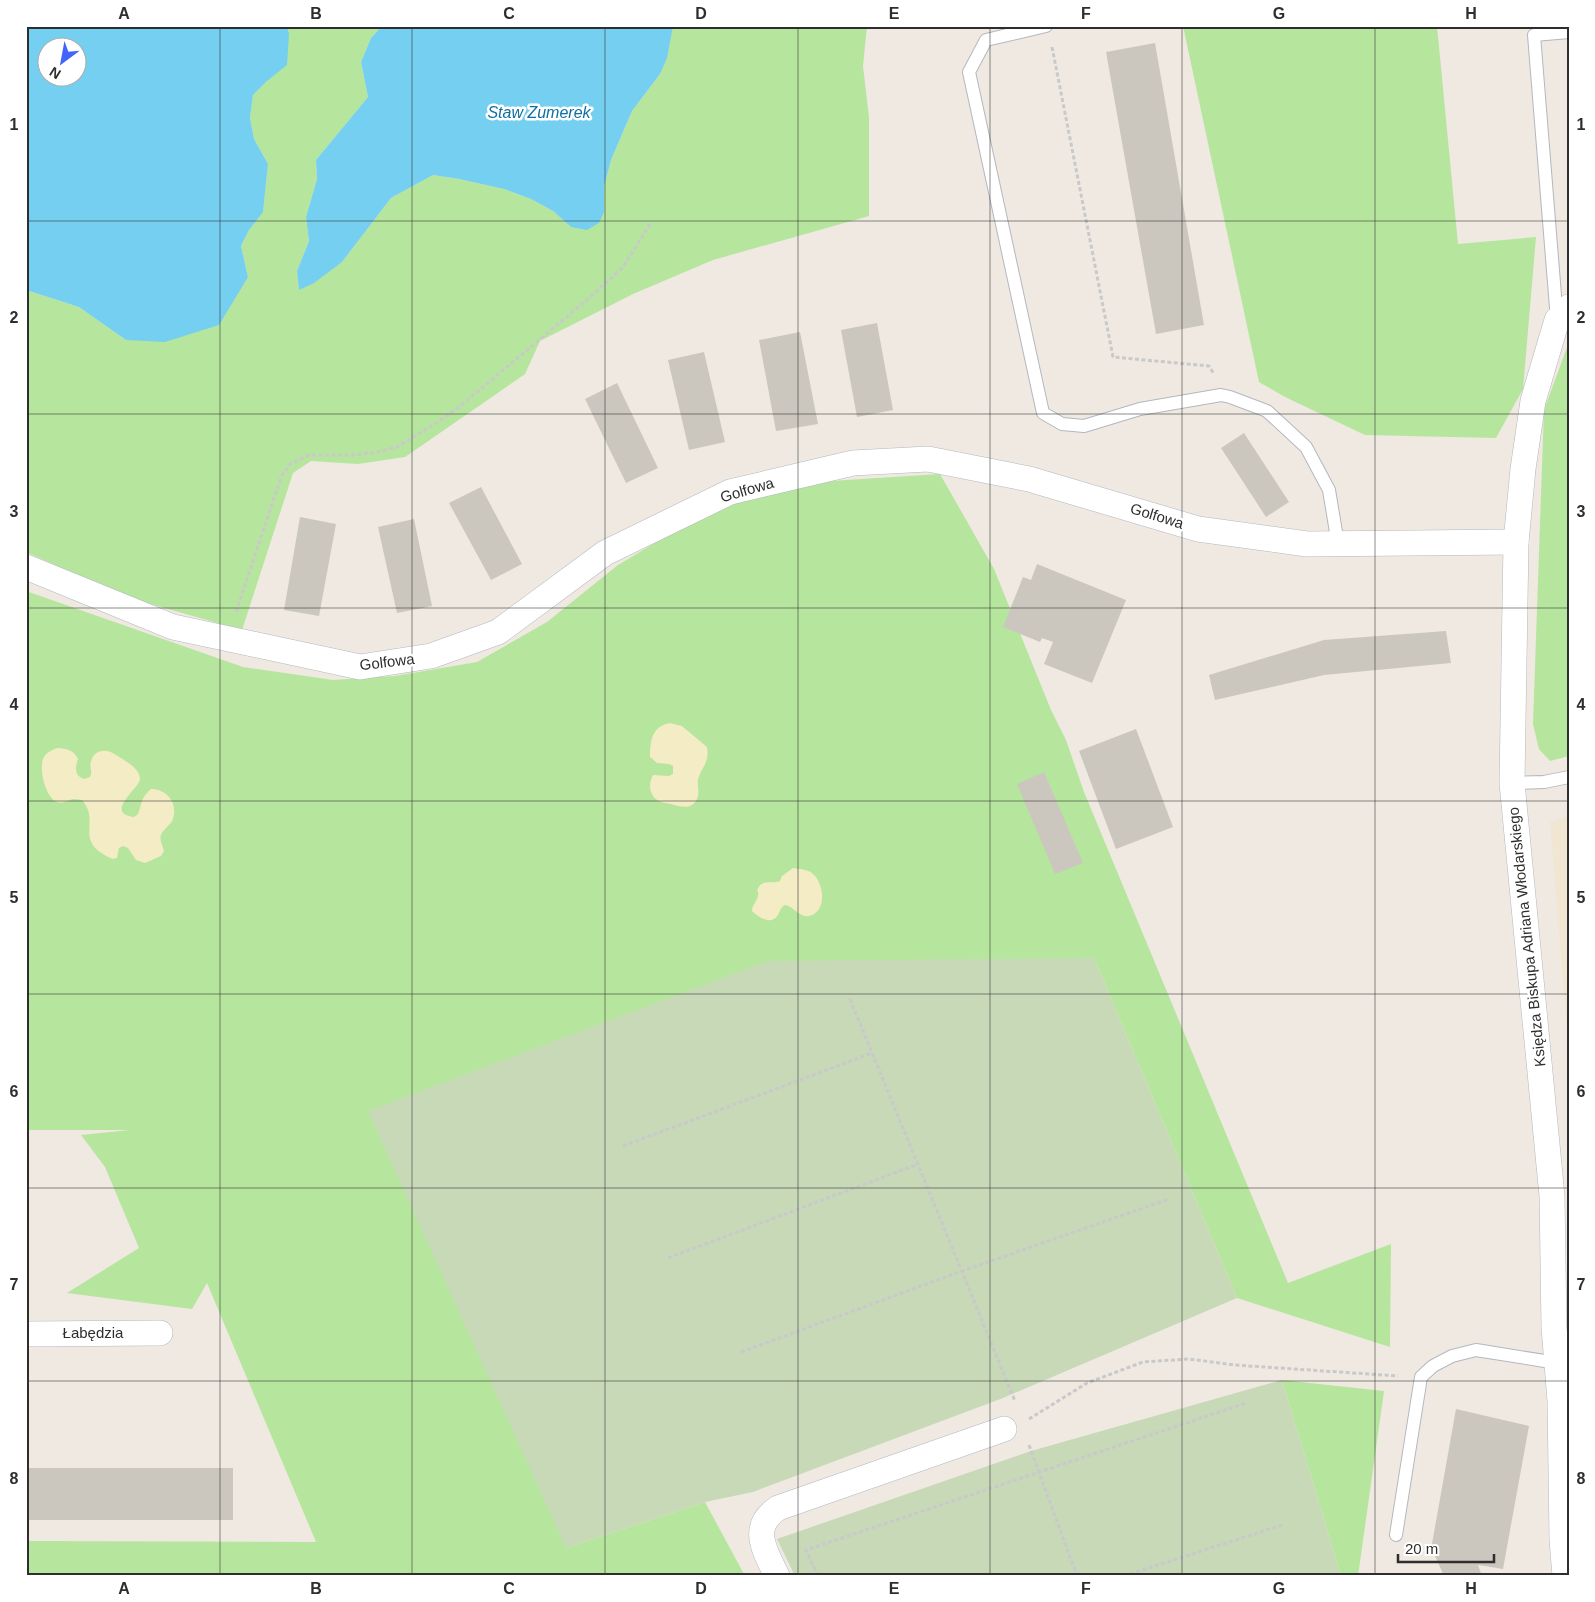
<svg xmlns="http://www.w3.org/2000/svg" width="1595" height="1602" font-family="Arial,sans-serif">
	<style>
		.education { fill: #f0e6d1 }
		.green { fill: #b6e59e }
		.sand { fill: #f3ecc5 }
		.cemetery { fill: #c8d9b8 }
		.water { fill: #75cff0; fill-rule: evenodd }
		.building { fill: #cbc7bf }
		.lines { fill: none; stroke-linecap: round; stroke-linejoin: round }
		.lane-casing { stroke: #b4b7c1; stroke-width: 14 }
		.street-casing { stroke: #b4b7c1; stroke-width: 26 }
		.path { stroke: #c9c9c9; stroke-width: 3; stroke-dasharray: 4 2.5; stroke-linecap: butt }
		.lane { stroke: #fff; stroke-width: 12 }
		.street { stroke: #fff; stroke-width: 25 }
		.grid { fill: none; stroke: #2e2e2e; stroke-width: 1; stroke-opacity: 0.55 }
		.labels { text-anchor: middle; stroke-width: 5; stroke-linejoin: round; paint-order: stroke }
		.street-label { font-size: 15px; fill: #2e2e2e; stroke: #fff }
		.water-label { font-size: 16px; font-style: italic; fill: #0d6fa3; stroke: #fff }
		.neatline { fill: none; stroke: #2e2e2e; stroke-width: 2 }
		.grid-label { font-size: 16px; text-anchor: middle; font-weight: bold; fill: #2e2e2e }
	</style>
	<rect width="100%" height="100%" fill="#efe9e1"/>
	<polygon class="education" points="1569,816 1569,1053 1550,822"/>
	<g class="green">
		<polygon points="287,26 382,26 371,38 361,62 368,97 316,160 317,179 306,217 309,241 297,271 299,290 342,262 391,198 433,175 459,179 504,189 531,199 553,211 571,227 604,212 604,187 611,160 632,111 660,74 673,26 867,26 863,66 869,118 869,216 713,260 633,294 540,341 525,374 405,457 358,464 311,461 293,473 242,630 126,597 26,552 26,290 79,307 126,340 248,277 241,246 249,230 263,211 268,164 254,139 250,118 253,95 267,81 289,33"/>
		<polygon points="1183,26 1437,26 1458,244 1536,237 1523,389 1496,438 1365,435 1285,397 1259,382"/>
		<polygon points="1569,342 1569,756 1550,761 1539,749 1533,724 1544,410"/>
		<polygon points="940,474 994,569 1051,710 1066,740 1084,792 1288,1283 1391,1244 1390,1347 1237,1298 1094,958 566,1548 705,1502 745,1576 26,1576 26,1541 316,1542 207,1283 192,1309 67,1293 139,1248 105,1167 81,1135 130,1130 26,1130 26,591 243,667 333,680 395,676 477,662 547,622 618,565 708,511 815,482"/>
		<polygon points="1282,1380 1384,1391 1358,1576 1341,1576"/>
	</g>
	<g class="sand">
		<path d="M670 723 682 726 707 747C710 763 701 767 698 780 697 786 700 793 697 799 692 810 681 807 671 804 667 803 663 803 659 801 649 796 648 784 653 775L669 776 673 774V766L669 764 657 763 650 757C650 741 652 726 670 723Z"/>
		<path d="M57 748C67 749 73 749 78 759 75 768 74 775 84 779L90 777C93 771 89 767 91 761 94 749 107 748 116 755 124 760 140 768 140 779 140 788 103 813 134 817L138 814C143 801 140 799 151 789 167 789 178 803 173 819 171 825 163 829 161 835 159 840 163 846 164 851L161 856 145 863 136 860 128 848 123 846 119 848 117 858 113 859C71 841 102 823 82 800 80 800 77 799 74 799 67 800 63 805 55 801 45 795 38 767 44 757 47 752 52 750 57 748Z"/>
		<path d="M793 868C799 869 807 869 812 873 824 882 828 912 809 916 799 918 794 906 785 905 780 908 781 910 778 915 771 926 758 917 752 911 752 905 757 901 758 896 759 890 756 893 758 888 762 879 774 884 780 881L782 876Z"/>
	</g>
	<g class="cemetery">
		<polygon points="1094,958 1237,1298 1003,1398 753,1492 705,1502 566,1548 368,1111 768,961"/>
		<polygon points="1282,1380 1341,1576 795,1576 777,1539 1031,1451"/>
	</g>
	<g class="water">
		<path d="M26 26H287L289 33 287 65 267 81 253 95 250 118 254 139 268 164 263 212 249 230 241 246 248 277 219 325 165 342 126 340 79 307 26 290ZM48 48H78V78H48Z"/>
		<polygon points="382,26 673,26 667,58 660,74 632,111 611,160 604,187 604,212 599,223 587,230 571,227 553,211 531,199 504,189 459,179 433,175 391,198 342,262 314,283 299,290 297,271 309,241 306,217 317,179 316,160 368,97 361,62 371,38"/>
	</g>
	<g class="building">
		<polygon points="1155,43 1204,325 1156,334 1106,52"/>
		<polygon points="877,323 893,410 857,417 841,330"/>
		<polygon points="800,332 818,424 776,431 759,340"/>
		<polygon points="704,352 725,442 689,450 668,360"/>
		<polygon points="617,383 658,468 626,483 585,399"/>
		<polygon points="1244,433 1289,502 1266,517 1221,448"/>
		<polygon points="481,487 522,564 491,580 449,503"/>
		<polygon points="300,517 336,524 319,616 284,610"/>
		<polygon points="414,519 432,606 397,613 378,527"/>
		<polygon points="1037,564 1126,600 1092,683 1044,664 1053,642 1042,638 1040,642 1003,627 1023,577 1031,580"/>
		<polygon points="1446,631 1451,663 1324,675 1215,700 1209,675 1324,640"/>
		<polygon points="1136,729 1173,827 1116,849 1079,751"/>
		<polygon points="1044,772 1083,863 1055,874 1017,784"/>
		<polygon points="1456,1409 1529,1426 1503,1569 1478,1565 1482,1576 1444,1576 1435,1556 1430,1555"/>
		<rect x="26" y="1468" width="207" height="52"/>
	</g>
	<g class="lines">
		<defs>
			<g id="lane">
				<polyline points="1046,26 986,40 969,72 1043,413 1062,424 1084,426 1140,409 1221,395 1230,397 1267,411 1306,447 1329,490 1338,544"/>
				<polyline points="1557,320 1534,35 1569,32"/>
				<polyline points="1512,783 1544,782 1569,777"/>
				<polyline points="1396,1535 1421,1377 1433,1366 1452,1356 1476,1350 1557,1363"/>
			</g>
			<g id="street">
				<polyline points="26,567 173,627 360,667 431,656 498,632 605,553 730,492 853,463 928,459 1029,479 1198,529 1307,544 1516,542"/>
				<polyline points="26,1334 160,1333"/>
				<path d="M777 1576C765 1551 749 1527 778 1508L1004 1429"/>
				<polyline points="1565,1576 1562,1540 1560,1401 1554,1327 1552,1196 1512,783 1516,542 1523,469 1533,401 1557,320 1569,307"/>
			</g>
		</defs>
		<use href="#lane" class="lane-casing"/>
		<use href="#street" class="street-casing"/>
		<g class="path">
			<polyline points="1052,47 1113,357 1209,366 1214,374"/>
			<polyline points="236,612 281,477 290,464 309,455 353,455 378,452 397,447 435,424 458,408 595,293 623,267 652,221"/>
			<polyline points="850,999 1015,1401"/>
			<polyline points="623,1146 872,1053"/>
			<polyline points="668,1258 918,1164"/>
			<polyline points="741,1352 962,1271 1169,1199"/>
			<polyline points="1029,1419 1087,1383 1143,1362 1189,1359 1235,1365 1398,1376"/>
			<polyline points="1029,1445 1077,1576"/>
			<polyline points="818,1576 806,1550 1246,1403"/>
			<polyline points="1124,1576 1282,1525"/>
		</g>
		<use href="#lane" class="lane"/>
		<use href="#street" class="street"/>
	</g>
	<path class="grid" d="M220 26V1576M412 26V1576M605 26V1576M798 26V1576M990 26V1576M1182 26V1576M1375 26V1576M26 221H1569M26 414H1569M26 608H1569M26 801H1569M26 994H1569M26 1188H1569M26 1381H1569"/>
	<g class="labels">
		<g class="street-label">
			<text transform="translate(747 490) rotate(-16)" y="5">Golfowa</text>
			<text transform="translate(1157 516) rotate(17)" y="5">Golfowa</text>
			<text transform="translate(387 662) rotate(-7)" y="5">Golfowa</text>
			<text transform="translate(1527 937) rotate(-96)" y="5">Księdza Biskupa Adriana Włodarskiego</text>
			<text x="93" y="1338">Łabędzia</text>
		</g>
		<g class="water-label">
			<text x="539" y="118">Staw Zumerek</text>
		</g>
	</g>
	<rect width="1595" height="1602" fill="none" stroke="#ffffff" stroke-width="55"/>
	<g transform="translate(62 62) rotate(212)"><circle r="24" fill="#ffffff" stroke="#ababab"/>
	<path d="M0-4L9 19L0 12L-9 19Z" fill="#4264fb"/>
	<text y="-8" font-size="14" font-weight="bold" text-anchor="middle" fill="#2e2e2e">N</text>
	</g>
	<path d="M1398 1554v8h96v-8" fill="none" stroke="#2e2e2e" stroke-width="2.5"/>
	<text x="1405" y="1554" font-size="15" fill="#2e2e2e" stroke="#ffffff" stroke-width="4" paint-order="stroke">20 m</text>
	<rect x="28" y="28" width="1540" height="1546" class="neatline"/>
	<g class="grid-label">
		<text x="124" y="19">A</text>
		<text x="316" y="19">B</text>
		<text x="509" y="19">C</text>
		<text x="701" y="19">D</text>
		<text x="894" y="19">E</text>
		<text x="1086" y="19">F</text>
		<text x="1279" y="19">G</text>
		<text x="1471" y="19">H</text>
		<text x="14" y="130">1</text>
		<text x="1581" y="130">1</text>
		<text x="14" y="323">2</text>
		<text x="1581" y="323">2</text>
		<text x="14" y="517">3</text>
		<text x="1581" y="517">3</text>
		<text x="14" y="710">4</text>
		<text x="1581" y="710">4</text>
		<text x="14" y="903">5</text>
		<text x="1581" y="903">5</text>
		<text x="14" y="1097">6</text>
		<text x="1581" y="1097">6</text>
		<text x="14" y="1290">7</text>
		<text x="1581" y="1290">7</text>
		<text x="14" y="1484">8</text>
		<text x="1581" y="1484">8</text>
		<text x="124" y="1594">A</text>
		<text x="316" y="1594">B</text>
		<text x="509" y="1594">C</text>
		<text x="701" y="1594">D</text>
		<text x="894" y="1594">E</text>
		<text x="1086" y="1594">F</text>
		<text x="1279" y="1594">G</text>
		<text x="1471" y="1594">H</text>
	</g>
</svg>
